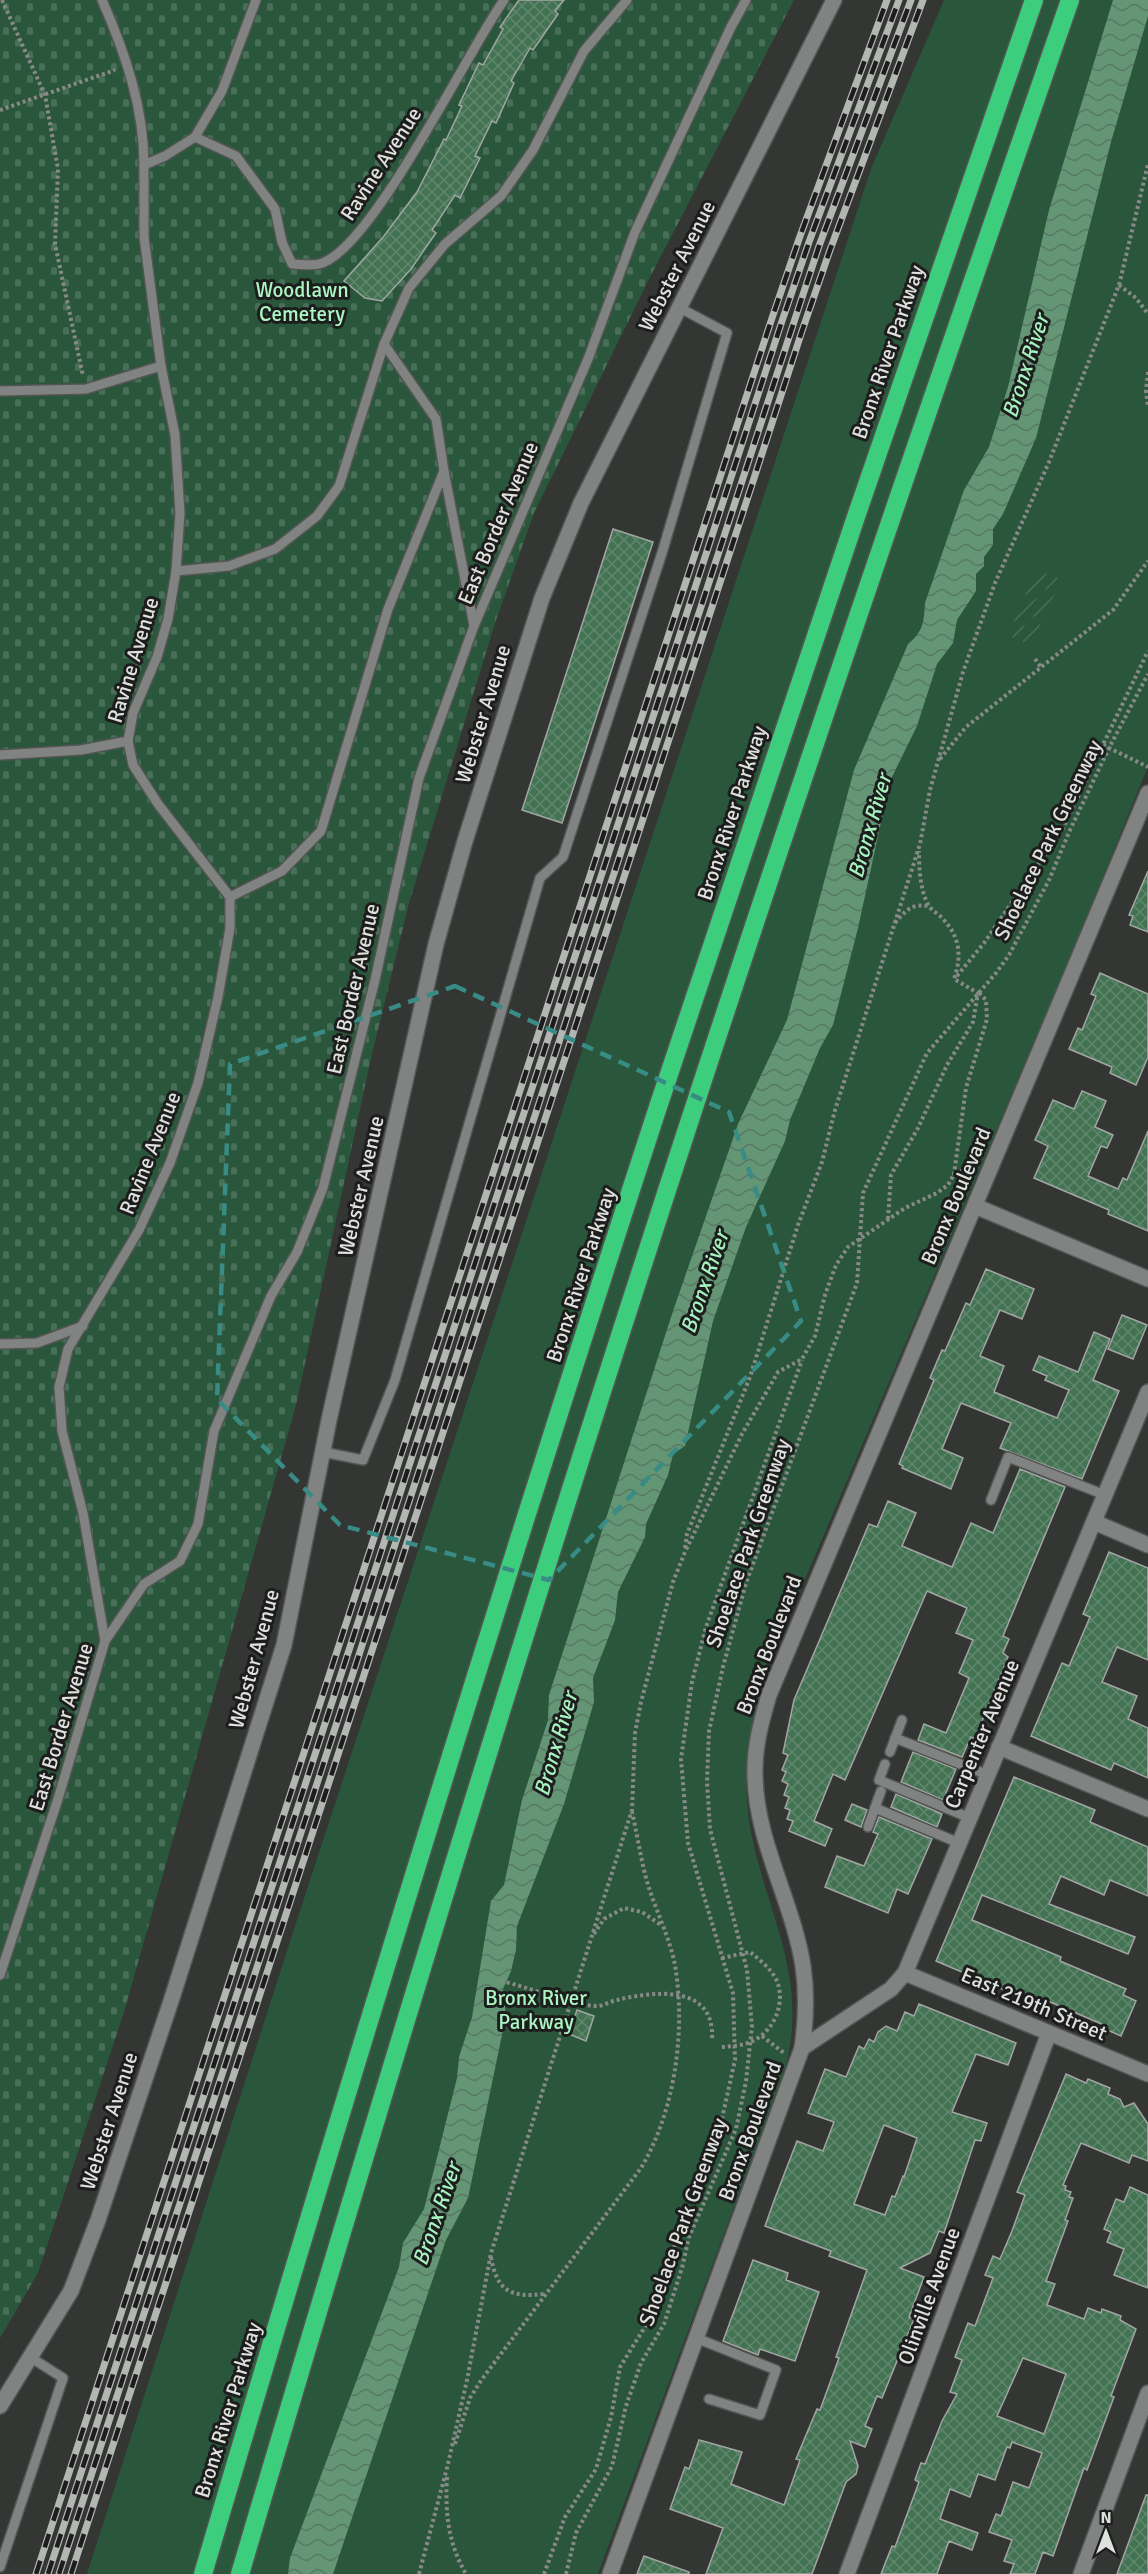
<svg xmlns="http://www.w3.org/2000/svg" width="1148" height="2574" font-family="Signika,sans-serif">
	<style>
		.cemetery { fill: url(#cemetery-stones) }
		.park { fill: #2a573b }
		.garden { fill: url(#garden-furrows) }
		.water { fill: url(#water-waves) }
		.building { fill: url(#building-cross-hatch); stroke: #a2a6a3; stroke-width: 1.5; fill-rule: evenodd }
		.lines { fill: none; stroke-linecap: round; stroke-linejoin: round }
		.service-casing { stroke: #525553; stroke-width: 12 }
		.minor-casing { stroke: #525553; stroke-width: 18 }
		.secondary-casing { stroke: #525553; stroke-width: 18 }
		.motorway-casing { stroke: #525553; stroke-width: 21 }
		.path { stroke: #888a88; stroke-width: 4; stroke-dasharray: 3 3; stroke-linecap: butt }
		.service { stroke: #808381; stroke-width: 9 }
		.minor { stroke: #808381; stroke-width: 15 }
		.secondary { stroke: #808381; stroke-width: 15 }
		.motorway { stroke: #3ccd7d; stroke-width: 18 }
		.rail-casing { stroke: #b4b6b4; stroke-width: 7 }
		.rail { stroke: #1c1d1c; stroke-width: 4.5; stroke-dasharray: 14; stroke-linecap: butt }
		.marked { fill: none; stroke: #398b85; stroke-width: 4.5; stroke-dasharray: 12 8; stroke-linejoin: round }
		.labels { text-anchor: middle; stroke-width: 6; stroke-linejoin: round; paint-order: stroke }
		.street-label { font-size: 21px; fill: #dfe1df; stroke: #1c1d1c }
		.park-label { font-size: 21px; fill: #aaf5c2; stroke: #1c1d1c }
		.water-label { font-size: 22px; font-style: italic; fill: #a6f2bf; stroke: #1c1d1c }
	</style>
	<defs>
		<pattern id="cemetery-stones" width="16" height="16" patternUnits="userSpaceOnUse" patternTransform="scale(1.5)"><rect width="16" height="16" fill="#2a573b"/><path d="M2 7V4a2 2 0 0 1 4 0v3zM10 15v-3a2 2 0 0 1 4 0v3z" fill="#486f57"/></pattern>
		<pattern id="garden-furrows" width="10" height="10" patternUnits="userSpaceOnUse" patternTransform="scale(1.5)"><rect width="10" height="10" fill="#2a573b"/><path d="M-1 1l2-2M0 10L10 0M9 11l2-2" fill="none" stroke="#486f57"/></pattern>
		<pattern id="water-waves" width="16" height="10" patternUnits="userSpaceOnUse" patternTransform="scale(1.5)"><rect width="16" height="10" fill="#649574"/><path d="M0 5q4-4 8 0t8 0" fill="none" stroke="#587963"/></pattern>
		<pattern id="building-cross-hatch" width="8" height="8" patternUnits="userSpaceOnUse" patternTransform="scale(1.5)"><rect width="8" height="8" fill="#447354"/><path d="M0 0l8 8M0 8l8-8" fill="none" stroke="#5f876c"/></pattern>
	</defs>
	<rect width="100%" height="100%" fill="#343634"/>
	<polygon class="cemetery" points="0,0 794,0 648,281 534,513 495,623 409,903 371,1058 296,1405 124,2012 38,2273 0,2338"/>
	<path class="park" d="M944 0H1148V766L1077 941 768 1666C750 1725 740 1771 751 1833 768 1917 808 1975 786 2066L598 2574H87L296 1923 871 169Z"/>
	<g class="garden">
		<polygon points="1037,569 1047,574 1018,640 1008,635"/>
		<polygon points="1052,575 1061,580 1031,645 1022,642"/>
	</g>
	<path class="water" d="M1113 0H1148V16L1111 142 1036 438 1003 514 993 529V545L984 557V566L976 574V591L957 620 953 643 937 664 917 726 890 781 858 928 833 1025 820 1048 790 1120 785 1141 746 1227 713 1321 685 1446 673 1454 668 1475 646 1524 645 1537 618 1592 615 1620 593 1678 594 1702 564 1804 517 1926 516 1950 511 1971 503 1989 506 2016 468 2198 446 2240 333 2574H288L290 2558 399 2267 403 2243 424 2209 457 2078 459 2057 472 2017 491 1901 504 1885 522 1800 548 1720 549 1695 673 1311 738 1124 787 1020 854 770 908 644C923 632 924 622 925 603L964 490 989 447 1008 387 1049 210Z"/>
	<g class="building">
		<polygon points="519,0 564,0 555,11 558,14 533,50 530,48 511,81 514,83 496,123 492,121 475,156 480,158 460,198 455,195 432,230 436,233 431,240 411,269 382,301 365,298 344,281 384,236 417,192 444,139 446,140 462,106 459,105 479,63 483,65 503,29 500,27"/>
		<polygon points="613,529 653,542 562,823 522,810"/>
		<polygon points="1148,871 1148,932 1130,925 1133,916 1129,915"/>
		<polygon points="1100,973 1148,994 1148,1057 1136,1085 1110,1073 1112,1067 1069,1049 1078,1028 1082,1030 1096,996 1091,994"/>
		<polygon points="1082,1091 1106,1101 1095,1127 1113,1135 1107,1148 1101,1146 1088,1176 1118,1189 1123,1178 1127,1180 1148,1131 1148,1231 1108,1214 1109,1210 1034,1178 1048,1146 1035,1140 1053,1100 1074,1109"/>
		<polygon points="986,1269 1034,1289 1022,1319 1000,1310 980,1356 1004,1366 994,1392 1057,1418 1069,1390 1045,1380 1047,1376 1033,1370 1039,1356 1078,1372 1094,1332 1110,1339 1093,1380 1119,1391 1082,1479 1000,1448 1011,1423 961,1403 942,1449 963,1458 951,1489 902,1468 903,1466 899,1464 934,1380 930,1378 942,1350 945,1351 966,1303 970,1305"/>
		<polygon points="1122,1315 1147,1325 1133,1359 1108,1349"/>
		<polygon points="1020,1469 1065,1487 1003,1636 1009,1639 1003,1653 1008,1657 975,1739 971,1737 962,1757 918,1740 924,1724 946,1733 969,1678 959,1673 973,1640 956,1633 967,1608 927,1591 845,1780 833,1774 814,1821 832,1829 825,1846 789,1831 793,1821 787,1819 790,1810 785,1808 789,1797 784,1795 788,1784 782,1781 786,1772 782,1770 788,1755 783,1753 794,1700 869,1524 877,1527 888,1501 916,1513 902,1546 952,1567 971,1523 993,1533"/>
		<polygon points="1109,1552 1148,1568 1148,1660 1117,1647 1102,1682 1137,1696 1128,1719 1148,1728 1148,1778 1114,1763 1111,1770 1031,1736 1062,1663 1069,1666 1090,1617 1083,1614"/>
		<polygon points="913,1752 956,1769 943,1800 901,1782"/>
		<polygon points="1014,1777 1095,1810 1090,1822 1148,1847 1148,1896 1110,1880 1104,1895 1061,1876 1049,1904 1135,1937 1128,1954 982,1895 972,1920 1061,1957 1060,1961 1126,1989 1123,1995 1136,2001 1121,2036 1103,2028 1104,2025 1041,1998 1040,2001 1010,1988 1009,1992 936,1961"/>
		<polygon points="896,1794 942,1814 937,1827 891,1807"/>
		<polygon points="852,1804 867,1810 861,1827 845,1820"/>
		<polygon points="879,1817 932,1839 908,1894 897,1889 888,1913 825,1887 837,1856 864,1866 878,1834 873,1832"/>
		<path d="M919 2004 1016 2043 1008 2065 976 2054 952 2112 987 2123 981 2141 975 2140 944 2233 939 2231 930 2253 900 2268 924 2277 909 2317 914 2319 882 2398 877 2396 865 2426 872 2429 865 2447 850 2441 858 2466 856 2474 846 2482 812 2574H706L723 2528 670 2509 685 2467 689 2469 699 2440 742 2452 731 2484 784 2505 800 2460 796 2459 817 2409 820 2410 839 2358 836 2357 867 2270 829 2256 831 2251 765 2226 775 2198 797 2141 823 2151 834 2122 808 2113 825 2069 846 2077 859 2046 864 2049 869 2039 874 2042 878 2032 886 2026 897 2031 905 2012 914 2016ZM884 2125 917 2138 904 2177 903 2176 895 2197 892 2196 885 2215 854 2204Z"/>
		<polygon points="577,2010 594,2016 586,2041 569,2034"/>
		<path d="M1066 2074 1086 2083 1088 2079 1110 2088 1108 2094 1120 2099 1124 2107 1134 2103 1148 2124V2161L1132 2155 1129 2163 1081 2143 1063 2185 1066 2186 1065 2190 1071 2192 1069 2197 1073 2198 1065 2220 1068 2221 1046 2281 1055 2284 1047 2305 1084 2319 1088 2308 1101 2313 1102 2309 1121 2316 1120 2320 1136 2329 1111 2396 1114 2397 1087 2470 1084 2468 1053 2556 1043 2552 1035 2574H1010L1014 2564 1004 2561 1012 2540 989 2532 996 2514 1001 2516 1013 2482 1029 2488 1042 2453 1012 2442 1010 2448 1007 2447 995 2480 978 2474 970 2497 950 2489 940 2519 978 2533 972 2550 949 2541 937 2574H881L892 2546 895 2547 919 2482 915 2480 921 2463 925 2464 942 2421 957 2394 950 2392 962 2360 955 2357 968 2323 975 2326 993 2278 985 2275 993 2256 1000 2259 1012 2231 1025 2195 1017 2192ZM1023 2358 1066 2374 1044 2434 997 2416Z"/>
		<polygon points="1130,2187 1148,2195 1148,2288 1114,2275 1124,2249 1107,2242 1111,2232 1104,2229 1116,2199 1124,2202"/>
		<polygon points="753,2260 788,2273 786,2280 819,2292 795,2361 760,2349 758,2355 723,2341"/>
		<polygon points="1146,2495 1148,2495 1148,2574 1117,2574"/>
		<polygon points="644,2556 689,2572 689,2574 637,2574"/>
	</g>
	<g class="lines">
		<defs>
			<g id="service">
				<path d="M102 0C125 52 144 108 144 165"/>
				<polyline points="195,137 222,91 256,0"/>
				<polyline points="384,344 436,419 444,471"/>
				<polyline points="0,391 86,389 161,366"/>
				<polyline points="176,571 229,566 275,549 317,516 339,486 384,344 409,288 445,244 501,196 533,150 584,51 627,0"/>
				<polyline points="0,755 81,750 128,741"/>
				<polyline points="230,897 282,871 321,831 388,609 444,471 474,626"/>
				<polyline points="0,1344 37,1343 83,1326"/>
				<polyline points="323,1452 363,1460 395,1380 540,878 563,857 662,553 727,333 680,308"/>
				<polyline points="991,1500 1008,1457 1105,1495"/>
				<path d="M105 1641 83 1513 62 1431 59 1387 68 1349 139 1230 170 1163 198 1083 218 997 230 928V897L158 804 133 765 128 741 133 713 157 657 168 619 176 571 180 513 175 435 161 366 144 237V165L165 156 195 137 236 156 275 209 282 242 292 264C300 264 311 266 319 264 371 252 468 50 504 0"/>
				<polyline points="895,1738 988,1775"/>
				<polyline points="890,1752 902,1720"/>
				<polyline points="885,1764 879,1780 970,1818"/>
				<polyline points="875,1808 959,1843"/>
				<polyline points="868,1827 881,1791"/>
				<polyline points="0,1975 58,1799 105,1641 144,1584 180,1561 198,1524 214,1431 271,1296 297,1252 323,1188 375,980 419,778 474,626 588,359 635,232 731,27 746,0"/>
				<polyline points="696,2338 776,2370 760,2415 709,2399"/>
				<polyline points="0,2567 63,2378 30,2357"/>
			</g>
			<g id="minor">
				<polyline points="975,1206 1148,1279"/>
				<polyline points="1094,1522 1148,1545"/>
				<polyline points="999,1747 1148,1809"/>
				<polyline points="905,1973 1148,2074"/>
				<polyline points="802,2048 891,1989 905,1973 1148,1392"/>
				<path d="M610 2574 802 2048C806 2021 807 1993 803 1966 793 1902 756 1842 755 1776 754 1748 761 1722 769 1695L1148 793"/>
				<polyline points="847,2574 1049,2033"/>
				<polyline points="1081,2574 1148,2393"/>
			</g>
			<polyline id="secondary" points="0,2406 71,2291 98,2220 172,1998 284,1645 329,1420 436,944 465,841 542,598 581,503 834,0"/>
			<g id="motorway">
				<path d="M203 2574C348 2083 499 1593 658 1107 780 737 906 368 1034 0"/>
				<path d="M240 2574C371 2131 505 1689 648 1249 783 831 926 415 1070 0"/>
			</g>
		</defs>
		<use href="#service" class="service-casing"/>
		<use href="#minor" class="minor-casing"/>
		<use href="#secondary" class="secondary-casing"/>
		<use href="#motorway" class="motorway-casing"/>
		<g class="path">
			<polyline points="2,0 45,95 58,169 55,244 83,376"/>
			<polyline points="0,110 115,70"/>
			<polyline points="1119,285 1136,298 1148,314"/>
			<polyline points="1148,372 1146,391 1148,407"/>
			<polyline points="1035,659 1041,667"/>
			<polyline points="1103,745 1148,767"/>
			<polyline points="940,759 966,727 1113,610 1148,561"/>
			<path d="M895 923C907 909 911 904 929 906"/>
			<polyline points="957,976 984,943 1063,828 1148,651"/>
			<polyline points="979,993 986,1000 987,1019 966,1088 954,1174 958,1177 969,1159 981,1151"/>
			<path d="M888 1219 891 1175 918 1128 947 1065 973 1022 978 993 954 979C962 956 960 937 943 919 939 914 932 911 929 906 920 892 919 867 919 851"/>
			<polyline points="685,1548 687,1534 750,1377 798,1225 822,1162 835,1110 920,844 930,790 963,672 995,583 1049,462 1119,285 1148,164"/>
			<polyline points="594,1934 604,1919 624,1908 642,1912 661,1925"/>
			<path d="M501 1981C529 1987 568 2004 595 2006 602 2007 610 2001 617 2000 655 1991 715 1984 712 2039"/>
			<polyline points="762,2036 784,2053"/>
			<path d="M722 2047C731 2046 742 2046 750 2042 774 2033 787 2002 776 1979 770 1968 759 1959 750 1952L722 1958"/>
			<path d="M491 2257C497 2291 510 2298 544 2294"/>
			<path d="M455 2444 470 2398 482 2379 641 2168C675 2111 686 2031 675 1965 670 1939 657 1913 649 1888 641 1863 638 1837 632 1812"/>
			<path d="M447 2477C445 2513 448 2543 466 2574"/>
			<polyline points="419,2574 447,2468 467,2380 491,2253 632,1810 635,1733 641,1702 673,1582 685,1552 742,1434 778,1372 802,1359 815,1336 825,1295 836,1265 848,1247 905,1208 937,1193 948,1185 954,1174"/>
			<polyline points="544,2574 565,2517 596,2469 611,2417 620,2367 648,2322 689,2204 721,2123 735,2060 733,1993 688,1843 681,1759 692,1682 706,1627 802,1360"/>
			<polyline points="566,2574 576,2533 612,2466 626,2406 641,2363 664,2324 682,2268 689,2237 736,2129 746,2081 752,2027 747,1970 710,1829 707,1782 709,1731 723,1667 746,1583 857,1283 863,1193 927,1053 996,973 1009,955 1049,880 1070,830 1109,748 1148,674"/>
		</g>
		<use href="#service" class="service"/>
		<use href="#minor" class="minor"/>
		<use href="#secondary" class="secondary"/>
		<use href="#motorway" class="motorway"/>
		<defs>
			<g id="rail">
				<polyline points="36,2574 771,321 799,239 887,0"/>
				<polyline points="48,2574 781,324 809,242 899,0"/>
				<polyline points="59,2574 792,328 819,246 911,0"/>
				<polyline points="71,2574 802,331 830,250 923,0"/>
			</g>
		</defs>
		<use href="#rail" class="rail-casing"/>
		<use href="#rail" class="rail"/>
	</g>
	<path class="marked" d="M455 986 729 1112 801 1321 549 1580 340 1525 217 1399 230 1064Z"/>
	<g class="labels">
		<g class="street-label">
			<text transform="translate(381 164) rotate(-57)" y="7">Ravine Avenue</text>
			<text transform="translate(677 266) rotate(-63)" y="7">Webster Avenue</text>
			<text transform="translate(888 352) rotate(-71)" y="7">Bronx River Parkway</text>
			<text transform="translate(498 523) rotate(-67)" y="7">East Border Avenue</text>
			<text transform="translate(133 660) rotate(-73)" y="7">Ravine Avenue</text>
			<text transform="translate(483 714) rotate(-73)" y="7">Webster Avenue</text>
			<text transform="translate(732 813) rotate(-72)" y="7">Bronx River Parkway</text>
			<text transform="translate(1048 840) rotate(-64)" y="7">Shoelace Park Greenway</text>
			<text transform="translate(353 989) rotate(-77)" y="7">East Border Avenue</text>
			<text transform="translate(150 1153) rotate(-68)" y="7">Ravine Avenue</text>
			<text transform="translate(361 1186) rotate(-77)" y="7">Webster Avenue</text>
			<text transform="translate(956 1196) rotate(-67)" y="7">Bronx Boulevard</text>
			<text transform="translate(581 1275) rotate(-72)" y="7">Bronx River Parkway</text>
			<text transform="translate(748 1543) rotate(-71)" y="7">Shoelace Park Greenway</text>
			<text transform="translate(769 1645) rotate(-69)" y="7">Bronx Boulevard</text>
			<text transform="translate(254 1659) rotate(-75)" y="7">Webster Avenue</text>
			<text transform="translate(61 1727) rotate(-73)" y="7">East Border Avenue</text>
			<text transform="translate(982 1734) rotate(-67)" y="7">Carpenter Avenue</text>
			<text transform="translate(1034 2004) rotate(23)" y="7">East 219th Street</text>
			<text transform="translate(109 2121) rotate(-72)" y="7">Webster Avenue</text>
			<text transform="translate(750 2131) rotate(-70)" y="7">Bronx Boulevard</text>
			<text transform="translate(683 2222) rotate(-70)" y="7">Shoelace Park Greenway</text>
			<text transform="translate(929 2296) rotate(-70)" y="7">Olinville Avenue</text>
			<text transform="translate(228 2410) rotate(-73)" y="7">Bronx River Parkway</text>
		</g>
		<g class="park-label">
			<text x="302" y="297">Woodlawn<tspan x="302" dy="24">Cemetery</tspan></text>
			<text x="536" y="2005">Bronx River<tspan x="536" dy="24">Parkway</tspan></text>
		</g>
		<g class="water-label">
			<text transform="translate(1025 366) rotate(-72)" y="8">Bronx River</text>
			<text transform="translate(869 826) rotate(-74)" y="8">Bronx River</text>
			<text transform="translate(704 1282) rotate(-71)" y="8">Bronx River</text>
			<text transform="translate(555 1744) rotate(-74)" y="8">Bronx River</text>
			<text transform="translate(436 2214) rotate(-71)" y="8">Bronx River</text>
		</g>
	</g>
	<g transform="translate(1106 2532)" stroke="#1c1d1c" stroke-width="4.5" paint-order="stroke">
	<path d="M0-4.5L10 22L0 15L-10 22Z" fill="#dfe1df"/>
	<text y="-9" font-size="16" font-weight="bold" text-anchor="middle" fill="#dfe1df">N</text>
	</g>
</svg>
